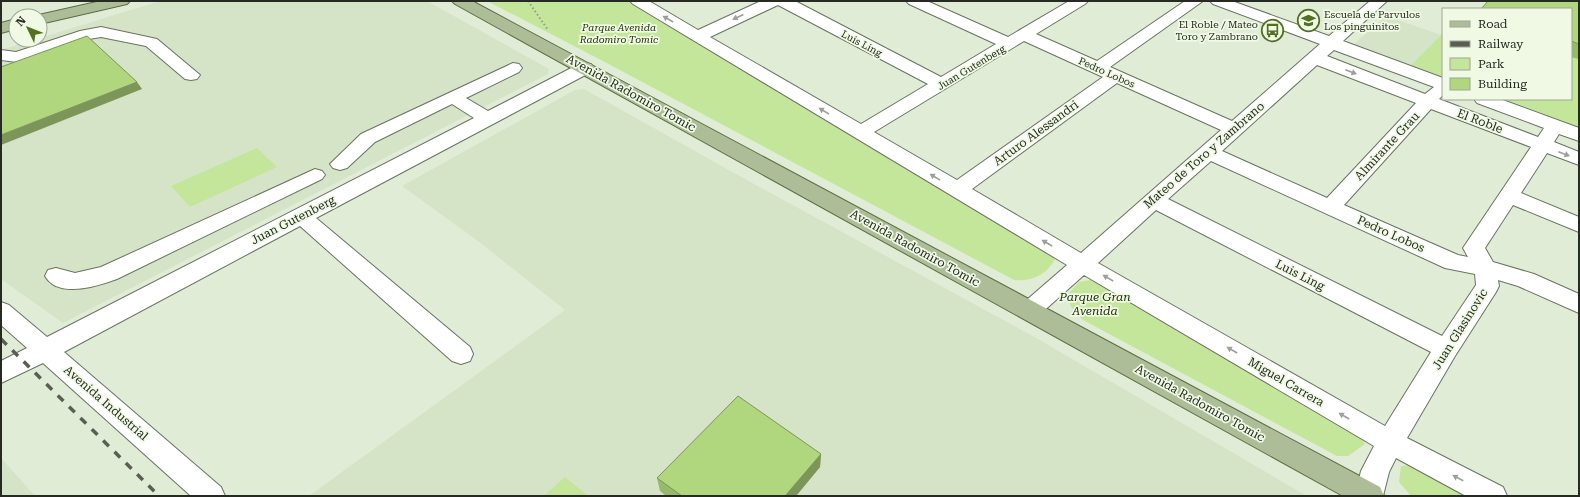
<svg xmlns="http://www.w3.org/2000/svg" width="1580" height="497" font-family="'Roboto Serif',serif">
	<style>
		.built { fill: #d5e3c6 }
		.green { fill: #c4e69a }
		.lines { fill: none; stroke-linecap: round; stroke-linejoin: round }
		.minor-casing { stroke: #6a7360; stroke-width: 2 }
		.major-casing { stroke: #5b6d42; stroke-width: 2 }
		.path { stroke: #939b8b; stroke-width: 2; stroke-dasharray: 1.5 2.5; stroke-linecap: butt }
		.minor { fill: #fff; fill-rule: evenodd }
		.major { fill: #adbd98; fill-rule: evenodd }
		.rail { stroke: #585e52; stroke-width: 3.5; stroke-dasharray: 8 8; stroke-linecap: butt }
		.wall { fill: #97b96c }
		.shaded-wall { fill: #7b9658 }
		.building { fill: #b0d77d; stroke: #7b9658 }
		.oneway { fill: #9d9f9c }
		.labels { text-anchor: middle; stroke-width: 3.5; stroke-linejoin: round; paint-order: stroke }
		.far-poi-label { font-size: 10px; fill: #262a22; stroke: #eff9e3; text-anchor: start }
		.far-park-label { font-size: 10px; font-style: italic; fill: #22300b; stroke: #eff9e3 }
		.far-street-label { font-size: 10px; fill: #262a22; stroke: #eff9e3 }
		.street-label { font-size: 12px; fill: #262a22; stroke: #eff9e3 }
		.park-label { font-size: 12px; font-style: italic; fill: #22300b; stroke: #eff9e3 }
	</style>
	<rect width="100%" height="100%" fill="#e1ecd6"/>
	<g class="built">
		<polygon points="160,1 427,1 549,69 548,74 63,323 1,279 1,50 33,40 40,40 40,38"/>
		<polygon points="1386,16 1441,35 1411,65 1354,44"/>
		<polygon points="584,89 745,179 1038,339 1307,496 309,496 565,310 478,241 402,186 575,90"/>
		<polygon points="1,458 35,496 1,496"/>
	</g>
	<g class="green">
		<path d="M487 1H627L1044 247 1054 255 1055 259C1047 275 1031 282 1014 280L601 60Z"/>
		<polygon points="1443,33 1443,77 1411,65"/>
		<polygon points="1571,57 1579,59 1579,127 1503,99 1571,99"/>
		<polygon points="257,148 277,167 190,207 171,186"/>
		<polygon points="1090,280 1100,282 1360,436 1365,444 1348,456 1337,456 1083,320 1071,307 1067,295 1079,282"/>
		<polygon points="1412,465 1473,496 1411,496 1399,482 1401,466"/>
		<polygon points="565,477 588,496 544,496"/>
	</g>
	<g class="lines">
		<defs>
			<g id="minor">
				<path d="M630 1H649L698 30 761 1H795L941 77 996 44 909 4 906 1H927L1008 37 1069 1H1088L1085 4 1036 34 1097 61 1185 1H1203L1110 67 1232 121 1320 44 1213 4 1210 1H1232L1329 36 1370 1H1387L1343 41 1443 78V95L1439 99 1538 137 1544 128 1477 103 1474 99H1500L1579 128V141L1559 134 1554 142 1579 152V165L1547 153 1521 193 1579 217V232L1513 205 1485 248 1493 262 1534 274 1579 294V313L1518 286 1498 280 1499 286 1496 292 1455 356 1407 438 1503 487 1507 496H1466L1396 458 1389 472 1383 496H1355L1361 471 1374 446 1084 275 1038 316 1030 319 1022 316 1018 310 1022 304 1067 265 633 4ZM778 5 928 84 861 124 710 37ZM1024 41 1103 77 957 180 874 132ZM1334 50 1434 87 1425 94 1327 56ZM1317 65 1416 103 1327 198 1222 151ZM1117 83 1221 130 1081 253 972 189ZM1431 109 1531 147 1463 248 1468 257 1458 255 1344 205ZM1211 161 1445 268 1475 274 1476 285 1442 336 1168 199ZM1156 210 1431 352 1385 426 1098 263Z"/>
				<polygon points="101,27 157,39 200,75 197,79 191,80 185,79 146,46 101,37 89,39 17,62 1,60 1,50 16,52 80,31"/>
				<polygon points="513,63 519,64 522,68 519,72 466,98 488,111 579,64 585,63 591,64 594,68 591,72 316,218 470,347 473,354 470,361 461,364 452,361 300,226 64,352 221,487 225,496 191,496 43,363 1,383 1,361 27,348 1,325 1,302 9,305 47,337 474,118 452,104 375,142 347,168 340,170 333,168 330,164 361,134"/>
				<path d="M315 169 322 171 325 175 322 179 117 279C98 286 58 299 45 276L48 270 56 268 75 273 101 267Z"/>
			</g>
			<g id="major">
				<polygon points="101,1 130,1 127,4 40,24 40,16 34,16"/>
				<polygon points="452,1 472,1 1380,487 1384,496 1343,496 455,4"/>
				<polygon points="16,19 16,29 1,33 1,23"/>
			</g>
		</defs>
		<use href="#minor" class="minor-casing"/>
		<use href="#major" class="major-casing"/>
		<polyline class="path" points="528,1 548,30"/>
		<use href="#minor" class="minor"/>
		<use href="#major" class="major"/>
		<polyline class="rail" points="1,339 159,496"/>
	</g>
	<g class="wall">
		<polygon points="1579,1 1579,59 1578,59 1571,57 1571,9"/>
		<polygon points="821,454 820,467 796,496 666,496 660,491 657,478"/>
	</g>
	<g class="shaded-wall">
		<polygon points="137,82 142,89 1,145 1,135"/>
		<polygon points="821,454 820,467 796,496 785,496"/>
	</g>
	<g class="building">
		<polygon points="1488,1 1579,1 1579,44 1571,41 1571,9 1481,9"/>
		<polygon points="87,36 137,82 1,135 1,67"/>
		<polygon points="738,396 821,454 785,496 682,496 657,478"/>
	</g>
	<defs><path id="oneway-solid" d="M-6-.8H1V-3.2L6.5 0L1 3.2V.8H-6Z"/></defs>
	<g class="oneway">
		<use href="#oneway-solid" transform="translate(738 17) rotate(155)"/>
		<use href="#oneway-solid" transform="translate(668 19) rotate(-150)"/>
		<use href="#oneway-solid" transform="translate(1351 72) rotate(21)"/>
		<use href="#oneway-solid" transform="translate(824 111) rotate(-149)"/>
		<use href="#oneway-solid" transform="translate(1564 154) rotate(21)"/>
		<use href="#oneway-solid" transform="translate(935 177) rotate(-149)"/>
		<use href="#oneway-solid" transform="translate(1047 243) rotate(-150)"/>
		<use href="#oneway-solid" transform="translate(1108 278) rotate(-150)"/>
		<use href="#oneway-solid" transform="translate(1232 350) rotate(-150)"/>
		<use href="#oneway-solid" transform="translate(1344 416) rotate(-150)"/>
		<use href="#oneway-solid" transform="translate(1458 478) rotate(-153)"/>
	</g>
	<defs>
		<symbol id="school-ring" viewBox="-11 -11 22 22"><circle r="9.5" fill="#eff9e3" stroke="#526f24" stroke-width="1.5"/><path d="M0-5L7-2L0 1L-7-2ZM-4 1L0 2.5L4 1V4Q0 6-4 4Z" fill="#526f24"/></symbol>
		<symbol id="bus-ring" viewBox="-11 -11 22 22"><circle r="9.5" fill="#eff9e3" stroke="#526f24" stroke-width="1.5"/><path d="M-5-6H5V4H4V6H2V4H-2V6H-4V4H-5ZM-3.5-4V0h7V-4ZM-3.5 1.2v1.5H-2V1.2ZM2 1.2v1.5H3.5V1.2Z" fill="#526f24"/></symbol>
	</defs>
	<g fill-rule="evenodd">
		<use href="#school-ring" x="1296" y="8" width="25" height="25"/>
		<use href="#bus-ring" x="1260" y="18" width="25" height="25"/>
	</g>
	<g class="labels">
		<g class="far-poi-label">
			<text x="1324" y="18">Escuela de Parvulos<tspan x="1324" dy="12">Los pinguinitos</tspan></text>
			<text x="1258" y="28" text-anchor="end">El Roble / Mateo<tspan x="1258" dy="12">Toro y Zambrano</tspan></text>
		</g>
		<g class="far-park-label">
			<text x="619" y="31">Parque Avenida<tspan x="619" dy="12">Radomiro Tomic</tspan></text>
		</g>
		<g class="far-street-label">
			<text transform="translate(862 43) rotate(28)" y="4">Luis Ling</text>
			<text transform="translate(971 67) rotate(-31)" y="4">Juan Gutenberg</text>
			<text transform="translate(1107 72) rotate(24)" y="4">Pedro Lobos</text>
		</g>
		<g class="street-label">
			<text transform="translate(631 93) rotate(29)" y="4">Avenida Radomiro Tomic</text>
			<text transform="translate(1480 121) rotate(21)" y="4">El Roble</text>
			<text transform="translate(1036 133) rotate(-36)" y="4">Arturo Alessandri</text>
			<text transform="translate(1387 146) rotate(-47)" y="4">Almirante Grau</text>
			<text transform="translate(1204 155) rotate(-41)" y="4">Mateo de Toro y Zambrano</text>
			<text transform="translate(293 220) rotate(-27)" y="4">Juan Gutenberg</text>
			<text transform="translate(1391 234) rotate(24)" y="4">Pedro Lobos</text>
			<text transform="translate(915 248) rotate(29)" y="4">Avenida Radomiro Tomic</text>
			<text transform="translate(1300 275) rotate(27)" y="4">Luis Ling</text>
			<text transform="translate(1460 329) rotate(-58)" y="4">Juan Glasinovic</text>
			<text transform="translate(1286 382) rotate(30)" y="4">Miguel Carrera</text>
			<text transform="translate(106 403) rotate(41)" y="4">Avenida Industrial</text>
			<text transform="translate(1200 403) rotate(29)" y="4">Avenida Radomiro Tomic</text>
		</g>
		<g class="park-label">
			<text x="1095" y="301">Parque Gran<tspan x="1095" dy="14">Avenida</tspan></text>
		</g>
	</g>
	<rect width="1580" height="497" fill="none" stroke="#262a22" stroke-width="4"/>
	<rect x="1442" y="8" width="130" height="92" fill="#eff9e3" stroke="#9fa696"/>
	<rect x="1450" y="21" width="20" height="6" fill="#adbd98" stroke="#9fa696"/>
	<text x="1478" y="28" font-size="12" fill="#262a22">Road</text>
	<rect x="1450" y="41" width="20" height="6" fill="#585e52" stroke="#9fa696"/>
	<text x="1478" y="48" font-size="12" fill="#262a22">Railway</text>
	<rect x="1450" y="58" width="20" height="12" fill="#c4e69a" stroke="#9fa696"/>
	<text x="1478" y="68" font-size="12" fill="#262a22">Park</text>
	<rect x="1450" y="78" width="20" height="12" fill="#b0d77d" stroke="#9fa696"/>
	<text x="1478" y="88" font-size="12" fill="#262a22">Building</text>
	<g transform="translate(28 28) rotate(313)"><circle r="19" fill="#eff9e3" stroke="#9fa696"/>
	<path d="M0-3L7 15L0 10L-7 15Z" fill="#526f24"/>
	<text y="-6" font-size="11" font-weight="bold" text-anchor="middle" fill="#262a22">N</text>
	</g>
</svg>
